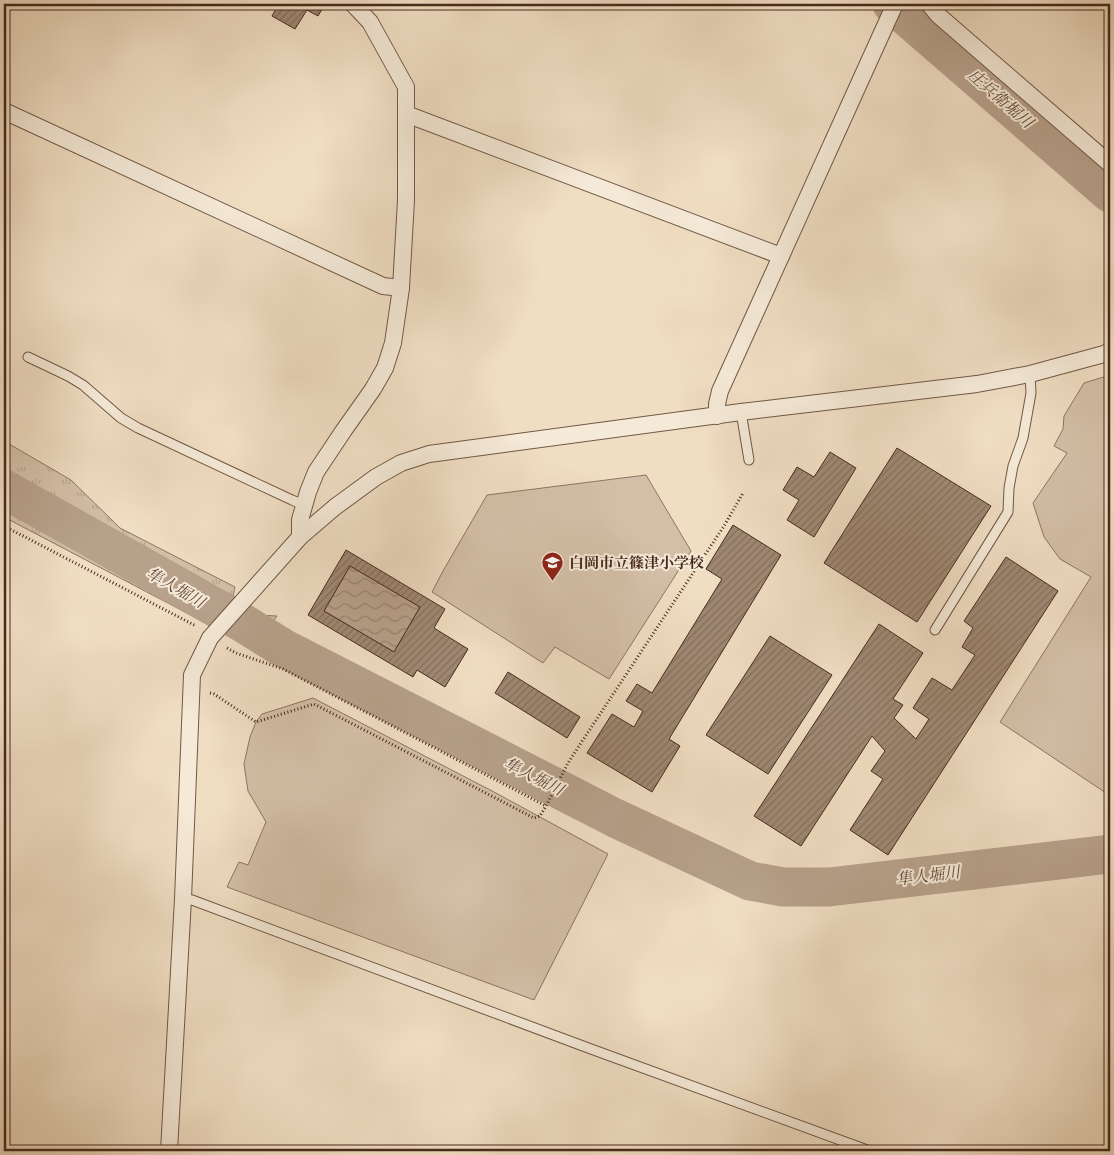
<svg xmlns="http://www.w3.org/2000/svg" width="1114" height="1155" font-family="'Old Standard TT','Noto Serif JP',serif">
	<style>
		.grass { fill: url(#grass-tufts); stroke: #8e7462 }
		.green { fill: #d3bfa7; stroke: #8e7462 }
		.water { fill: url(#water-waves); stroke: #8b715f }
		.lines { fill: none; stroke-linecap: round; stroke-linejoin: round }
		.river { stroke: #b7a18b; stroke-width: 39 }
		.building { fill: url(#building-hatch); stroke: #482a1d; fill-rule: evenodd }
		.service-casing { stroke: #725746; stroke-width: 11 }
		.minor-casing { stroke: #725746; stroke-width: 18 }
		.path { stroke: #482a1d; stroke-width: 3; stroke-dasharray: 1 2.5; stroke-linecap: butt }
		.service { stroke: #f5ead8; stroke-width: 9 }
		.minor { stroke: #f5ead8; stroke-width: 16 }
		.labels { text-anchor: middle; stroke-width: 4; stroke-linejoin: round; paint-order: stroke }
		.poi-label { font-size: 15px; font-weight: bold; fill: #482a1d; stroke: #f5ead8; text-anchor: start }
		.water-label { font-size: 16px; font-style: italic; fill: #644838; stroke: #f5ead8 }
	</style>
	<defs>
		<pattern id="grass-tufts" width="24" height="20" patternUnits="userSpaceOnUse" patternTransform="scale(1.25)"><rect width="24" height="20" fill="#d3bfa7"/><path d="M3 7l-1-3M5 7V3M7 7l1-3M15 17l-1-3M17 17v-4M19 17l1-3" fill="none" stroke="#b7a48f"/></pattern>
		<pattern id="water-waves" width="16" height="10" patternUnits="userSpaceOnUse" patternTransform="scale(1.25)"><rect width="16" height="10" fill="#b7a18b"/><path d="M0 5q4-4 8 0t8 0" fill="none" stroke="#978371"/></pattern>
		<pattern id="building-hatch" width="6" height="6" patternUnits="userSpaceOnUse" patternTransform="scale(1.25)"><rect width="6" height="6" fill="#9f8873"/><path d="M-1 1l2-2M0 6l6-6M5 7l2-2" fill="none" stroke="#846f5e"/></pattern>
	</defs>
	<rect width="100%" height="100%" fill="#f0dec3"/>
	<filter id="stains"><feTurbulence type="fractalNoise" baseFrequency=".004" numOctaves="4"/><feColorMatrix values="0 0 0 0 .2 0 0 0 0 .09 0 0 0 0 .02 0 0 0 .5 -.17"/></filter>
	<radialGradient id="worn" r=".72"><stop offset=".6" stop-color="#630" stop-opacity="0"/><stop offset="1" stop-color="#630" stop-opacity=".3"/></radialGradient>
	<polygon class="grass" points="4,441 71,480 120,528 235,587 233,596 256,615 277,616 256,645 212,620 202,621 4,517"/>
	<g class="green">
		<polygon points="1110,375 1110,792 1106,793 1000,722 1091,577 1060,559 1044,537 1033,503 1067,453 1054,446 1063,429 1064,416 1084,383"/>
		<polygon points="646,475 691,551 609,679 555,647 543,663 432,592 443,571 487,495"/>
		<polygon points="313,698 494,792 608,854 534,1000 227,887 239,862 248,865 266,822 248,791 244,764 250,737 256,722 262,714"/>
	</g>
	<polygon class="water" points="350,566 420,607 394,652 324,611"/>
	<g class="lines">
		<g class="river">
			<polyline points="892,4 1110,193"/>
			<polyline points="4,489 243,623 283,648 615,818 750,881 783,887 829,887 1110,854"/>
		</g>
	</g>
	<g class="building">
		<polygon points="285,4 325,4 318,16 307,10 295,29 272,16 278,5 282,8"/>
		<polygon points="897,448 991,506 917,622 824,563"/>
		<polygon points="830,452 856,468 814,537 787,520 799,500 783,490 797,467 814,477"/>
		<polygon points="733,525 781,555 669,739 680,746 652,792 587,753 612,714 634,727 643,711 626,701 637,684 652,693 722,579 706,569"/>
		<path d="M346 550 445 609 434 628 468 649 445 687 417 670 413 677 308 615ZM350 566 420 607 394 652 324 611Z"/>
		<polygon points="1006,557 1058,591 888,855 850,830 883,779 871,771 885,751 872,736 801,846 754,816 879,624 923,653 893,699 903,705 894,718 916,739 929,719 913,708 932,678 952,690 975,655 962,647 973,628 964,621"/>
		<polygon points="770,636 832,675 768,774 706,735"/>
		<polygon points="508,672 580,717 567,738 495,693"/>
	</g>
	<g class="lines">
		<defs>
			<g id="service">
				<polyline points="28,357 68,376 83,385 121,418 138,428 292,500 304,505"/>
				<polyline points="741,412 749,460"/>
				<polyline points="935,630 1008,512 1009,488 1013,466 1023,438 1031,393 1030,374"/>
				<polyline points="183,899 192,900 591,1049 870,1151"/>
			</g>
			<g id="minor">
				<polyline points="929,4 938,15 1110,164"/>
				<polyline points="4,111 383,286 401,288"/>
				<polyline points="406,114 781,256"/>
				<polyline points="717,416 717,404 720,391 895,4"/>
				<polyline points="300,537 300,520 308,492 316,472 344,430 373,389 385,368 393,343 401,288 406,200 406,87 370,22 353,4"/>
				<polyline points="169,1151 183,899 192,675 210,638 300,537 335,507 376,477 401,463 429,454 741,412 977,384 1030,374 1104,354 1110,351"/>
			</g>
		</defs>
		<use href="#service" class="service-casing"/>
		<use href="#minor" class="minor-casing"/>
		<g class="path">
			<polyline points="4,526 196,626"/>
			<polyline points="227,648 236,653 283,669 546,806"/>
			<polyline points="210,693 214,694 256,722 314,704 534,818 540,816 546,806 568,763 579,746 724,526 743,493"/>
		</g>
		<use href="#service" class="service"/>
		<use href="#minor" class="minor"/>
	</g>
	<defs>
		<symbol id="school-pin" viewBox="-11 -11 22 30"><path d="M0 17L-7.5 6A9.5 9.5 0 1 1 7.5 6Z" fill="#8f2418" stroke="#f5ead8"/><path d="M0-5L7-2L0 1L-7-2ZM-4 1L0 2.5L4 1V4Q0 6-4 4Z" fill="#fff"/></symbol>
	</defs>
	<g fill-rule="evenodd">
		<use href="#school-pin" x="540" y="550" width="25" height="34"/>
	</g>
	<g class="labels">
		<g class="poi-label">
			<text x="569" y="568">白岡市立篠津小学校</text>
		</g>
		<g class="water-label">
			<text transform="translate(1001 98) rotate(41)" y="6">庄兵衛堀川</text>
			<text transform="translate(176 587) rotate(30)" y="6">隼人堀川</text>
			<text transform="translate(534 776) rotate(27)" y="6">隼人堀川</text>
			<text transform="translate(928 875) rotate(-7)" y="6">隼人堀川</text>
		</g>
	</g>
	<rect width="1114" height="1155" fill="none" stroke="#f0dec3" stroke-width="20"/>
	<rect x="5" y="5" width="1104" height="1145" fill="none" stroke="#482a1d" stroke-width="2.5"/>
	<rect x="10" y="10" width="1094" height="1135" fill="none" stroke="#482a1d"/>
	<rect width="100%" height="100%" filter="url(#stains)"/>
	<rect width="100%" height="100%" fill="url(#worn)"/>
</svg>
